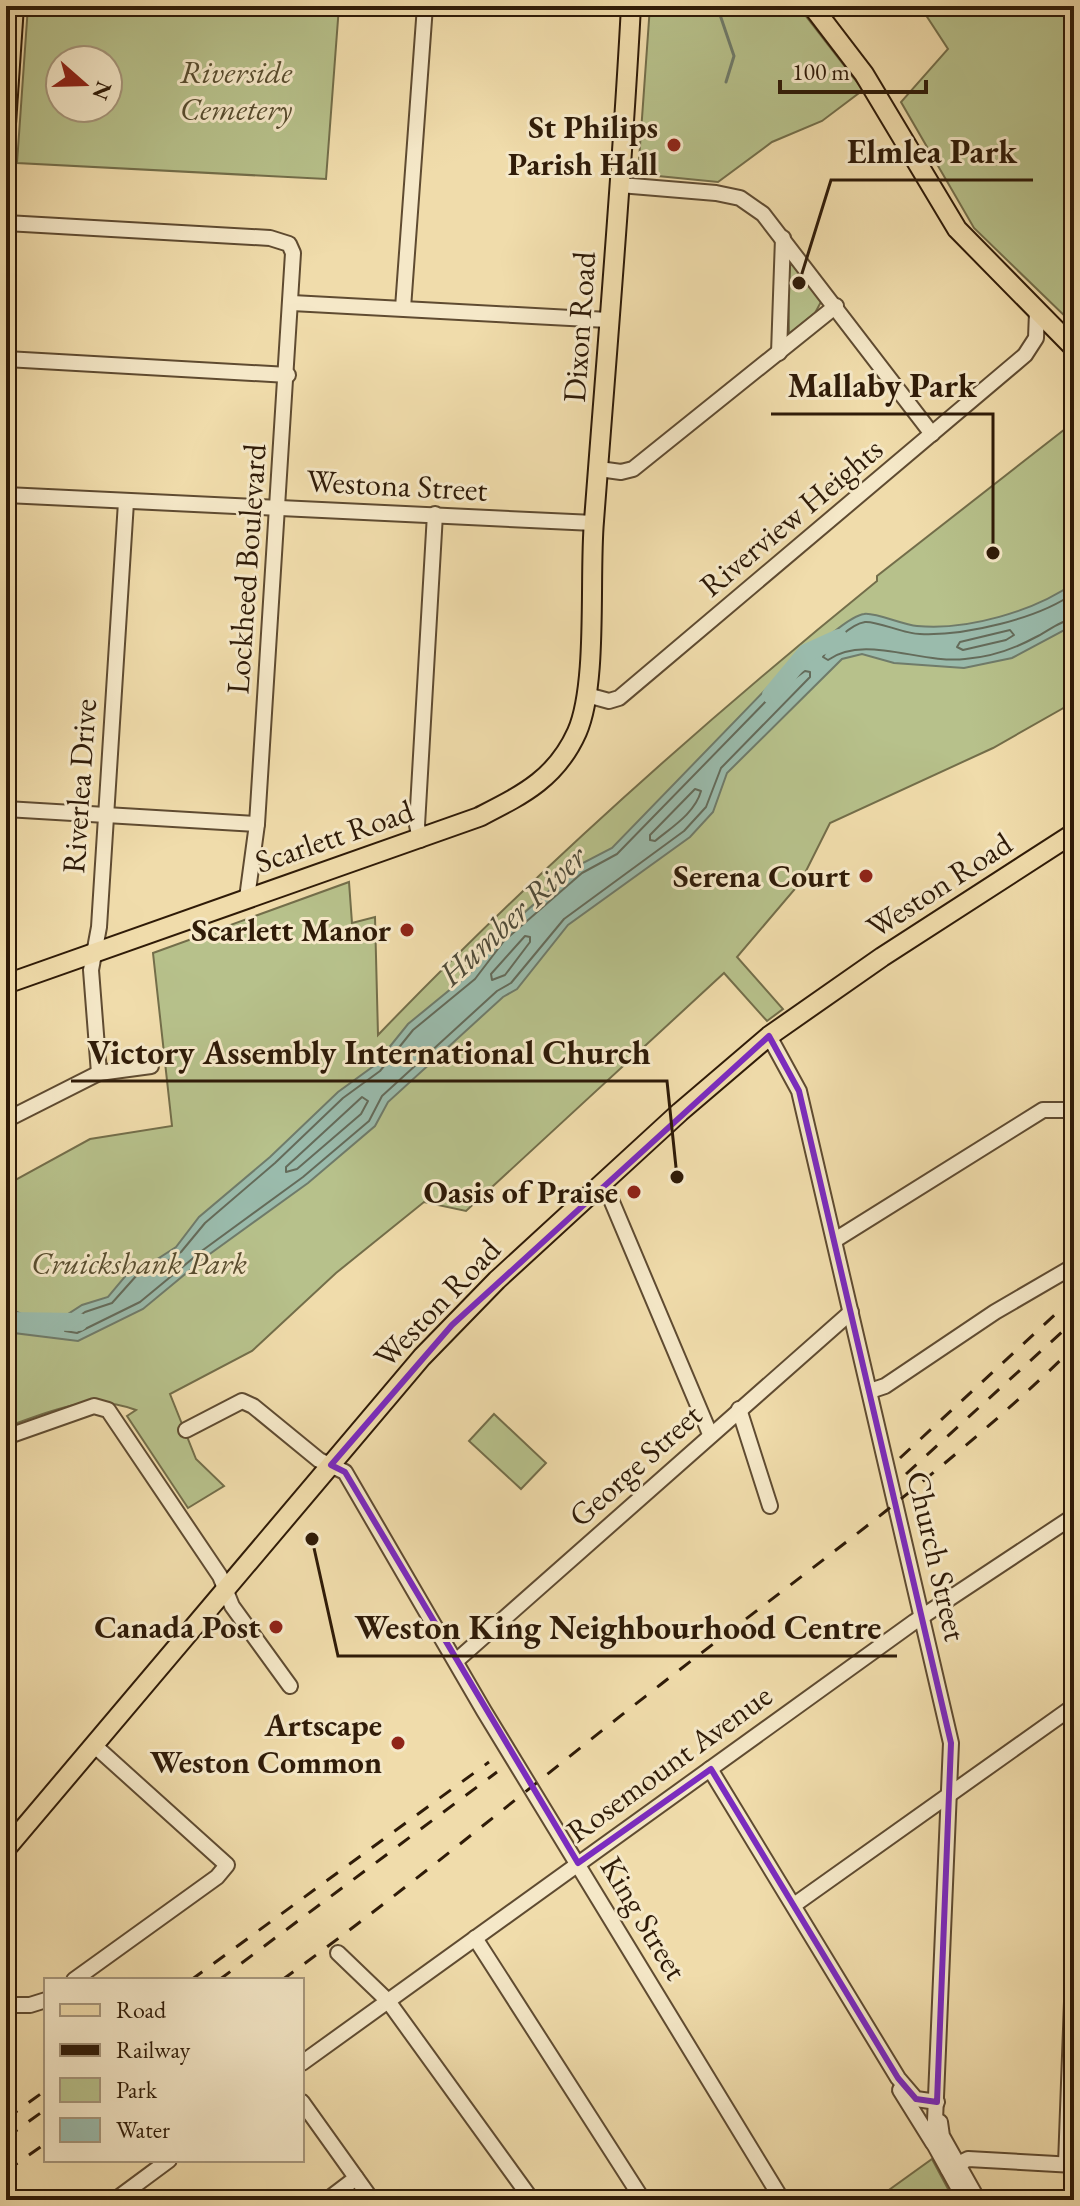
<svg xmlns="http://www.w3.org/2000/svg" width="1080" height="2206" font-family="'EB Garamond',serif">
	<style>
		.green { fill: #b7c18b; stroke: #736e4a; stroke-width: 2; fill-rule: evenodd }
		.water { fill: #9abbac; stroke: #6f7b6a; stroke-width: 2 }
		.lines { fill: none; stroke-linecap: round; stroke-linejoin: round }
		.shore { stroke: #646b5a; stroke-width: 2 }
		.stream { stroke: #6f7b6a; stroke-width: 3 }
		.river { stroke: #9abbac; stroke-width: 18 }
		.minor-casing { stroke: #5f4b31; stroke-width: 18 }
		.major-casing { stroke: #2f1b08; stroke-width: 22 }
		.minor { stroke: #f5e8c8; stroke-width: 14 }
		.major { stroke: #f0dcab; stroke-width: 18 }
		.rail { stroke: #2f1b08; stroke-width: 3; stroke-dasharray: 14 14; stroke-linecap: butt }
		.marked { fill: none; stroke: #7b2cbf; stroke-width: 6; stroke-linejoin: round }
		.poi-dot { fill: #8f2418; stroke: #f5e8c8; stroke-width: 3 }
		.labels { text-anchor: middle; stroke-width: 6; stroke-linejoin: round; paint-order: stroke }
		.park-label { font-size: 32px; font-style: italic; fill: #584d2f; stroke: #f5e8c8 }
		.poi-label { font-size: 32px; font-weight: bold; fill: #2f1b08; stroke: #f5e8c8; text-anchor: end }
		.street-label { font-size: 32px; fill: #2f1b08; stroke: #f5e8c8 }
		.water-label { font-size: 34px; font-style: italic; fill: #4f4b39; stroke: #f5e8c8 }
		.leader { fill: none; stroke: #2f1b08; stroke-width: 3 }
		.callout-dot { fill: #2f1b08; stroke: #f5e8c8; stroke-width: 3 }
		.callout-label { font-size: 34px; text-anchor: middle; font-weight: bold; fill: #2f1b08; stroke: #f5e8c8; stroke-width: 6; stroke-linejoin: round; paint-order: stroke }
	</style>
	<rect width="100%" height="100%" fill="#f0dcab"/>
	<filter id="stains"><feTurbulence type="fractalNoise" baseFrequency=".0025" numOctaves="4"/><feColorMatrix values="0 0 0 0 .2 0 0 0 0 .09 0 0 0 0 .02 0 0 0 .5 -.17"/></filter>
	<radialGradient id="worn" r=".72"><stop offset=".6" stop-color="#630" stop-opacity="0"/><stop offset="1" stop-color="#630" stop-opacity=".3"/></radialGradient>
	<g class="green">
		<path d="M28 6H339L326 179 17 163ZM60 60H108V108H60Z"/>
		<polygon points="650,6 798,6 863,90 822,121 772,142 718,182 638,174"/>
		<polygon points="920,6 1074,6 1074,325 974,228 901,102 948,49"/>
		<polygon points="793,263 822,300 815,313 789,334 788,267"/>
		<path d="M1074 422V702L993 748 830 823 800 883 737 957 783 1009 767 1021 724 973 466 1211 424 1202 336 1273 252 1351 170 1394 196 1459 224 1486 188 1508 127 1416 136 1410C87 1392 53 1411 6 1427V1185L90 1139 172 1126 153 953 349 882 352 923 375 917 378 1035C534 873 702 723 877 581V576Z"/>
		<polygon points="494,1414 546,1463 521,1489 469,1441"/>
		<polygon points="932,2159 954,2200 875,2200"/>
	</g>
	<path class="water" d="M1074 583V625L1012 658 964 668 894 663 862 654 842 659 727 773 713 812 690 837 568 925 517 989 503 997 388 1102 375 1126 308 1183 207 1256 143 1309 78 1341 6 1332V1307L44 1324 54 1323 82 1305 108 1297 133 1267 151 1263 176 1247 199 1217 270 1157 338 1092 375 1065 408 1024 469 974 498 936 577 866 612 848 768 687C791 672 843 617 864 614 875 612 903 625 917 626 966 631 1035 611 1074 583Z"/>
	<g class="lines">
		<g class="shore">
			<path d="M1074 593C1038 619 964 636 920 634 904 634 878 621 865 622 851 624 829 645 823 657L828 660C864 634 920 664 965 659 990 657 1014 649 1036 637 1048 631 1061 620 1074 619"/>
			<polygon points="1010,630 1014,635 1006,640 963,650 957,647 960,642"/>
			<polygon points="805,671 810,672 810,677 721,768 706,807 684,831 564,919 511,983 497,991 382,1096 369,1121 303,1177 203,1250 140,1302 77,1333 65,1331 65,1326 85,1312 112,1303 137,1275 155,1269 181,1252 205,1223 275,1163 343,1098 380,1071 413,1030 475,979 504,941 582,873 617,854 773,694"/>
			<path d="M695 789 701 791C695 813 672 827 655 841L650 840V835Z"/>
			<polygon points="525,936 530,937 530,942 505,975 492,980 491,974"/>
			<polygon points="362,1097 368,1101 361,1114 297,1169 286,1172 286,1167"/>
		</g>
		<polyline class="stream" points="717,6 734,56 726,82"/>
		<g class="river">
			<polyline points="771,695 806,653 839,638"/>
			<polyline points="6,1321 79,1322"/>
		</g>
		<defs>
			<g id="minor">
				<polyline points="620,185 716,193 740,198 763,214 932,434"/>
				<polyline points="6,223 270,238 289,244 293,253 257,824 247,898"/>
				<polyline points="292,303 608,320"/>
				<polyline points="403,308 425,6"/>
				<polyline points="779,353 783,238"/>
				<polyline points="6,359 288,375"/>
				<polyline points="599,469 621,472 633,469 836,306"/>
				<polyline points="6,495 594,523"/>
				<polyline points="587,695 609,701 619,698 1025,355 1036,338 1037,312"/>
				<polyline points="6,809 257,824"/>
				<polyline points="420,840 417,825 435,514"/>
				<polyline points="769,1036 799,1091 951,1743 934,2144 965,2200"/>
				<polyline points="99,1073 91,970 99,927 126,502"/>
				<polyline points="6,1120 99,1073 151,1066"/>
				<polyline points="604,1183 710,1434"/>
				<polyline points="835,1240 1043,1110 1074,1110"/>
				<polyline points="870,1391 885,1386 995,1312 1074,1266"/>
				<polyline points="739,1409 770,1506"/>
				<polyline points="186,1430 242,1401 253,1406 319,1460 345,1472 484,1711 782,2200"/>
				<polyline points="6,1437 94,1406 108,1410 220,1576 232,1606 290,1686"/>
				<polyline points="456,1661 851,1312"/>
				<polyline points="710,1769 898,2078 916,2099 937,2102"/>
				<polyline points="794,1905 1074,1706"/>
				<polyline points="475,1938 643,2200"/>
				<polyline points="338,1953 388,2001 532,2200"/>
				<polyline points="74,1980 217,1877 227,1865 95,1746"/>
				<polyline points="6,2005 30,2005 46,2000"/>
				<polyline points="302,2063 914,1622 1074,1516"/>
				<polyline points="900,2090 933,2143"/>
				<polyline points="302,2102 372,2200"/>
				<polyline points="940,2122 942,2136 978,2200"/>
				<polyline points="1066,2164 1074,1948"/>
				<polyline points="948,2169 968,2159 1074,2165"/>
				<polyline points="115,2200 169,2160"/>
				<polyline points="327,2200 356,2178"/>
			</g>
			<g id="major">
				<polyline points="812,6 864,74 957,229 1074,348"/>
				<polyline points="6,124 14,6"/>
				<path d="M6 984 479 817C522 795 556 779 577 732 598 684 589 577 594 521 607 349 622 178 631 6"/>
				<polyline points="6,1849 422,1357 497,1280 680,1112 769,1036 882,957 1074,833"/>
			</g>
		</defs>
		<use href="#minor" class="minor-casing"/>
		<use href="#major" class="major-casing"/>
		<use href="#minor" class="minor"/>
		<use href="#major" class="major"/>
		<g class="rail">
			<polyline points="900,1458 1074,1297"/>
			<polyline points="906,1474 1074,1321"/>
			<polyline points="191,1980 489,1762"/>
			<polyline points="219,1980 497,1772"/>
			<path d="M282 1980C412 1886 534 1783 660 1685 801 1575 946 1473 1074 1347"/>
			<polyline points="6,2119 46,2090"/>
			<polyline points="6,2138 46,2109"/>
			<polyline points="6,2171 46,2143"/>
		</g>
	</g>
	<path class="marked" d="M769 1036 799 1091 951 1743 937 2102 916 2099 898 2078 711 1769 578 1863 345 1472 331 1465 452 1325Z"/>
	<g class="poi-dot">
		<circle cx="674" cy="145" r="8"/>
		<circle cx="866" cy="876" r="8"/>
		<circle cx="407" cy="930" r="8"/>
		<circle cx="634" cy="1192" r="8"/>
		<circle cx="276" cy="1627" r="8"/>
		<circle cx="398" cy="1743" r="8"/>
	</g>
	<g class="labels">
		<g class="park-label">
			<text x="236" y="83">Riverside<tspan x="236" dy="37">Cemetery</tspan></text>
			<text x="139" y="1274">Cruickshank Park</text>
		</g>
		<g class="poi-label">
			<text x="658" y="138">St Philips<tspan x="658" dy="37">Parish Hall</tspan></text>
			<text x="850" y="887">Serena Court</text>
			<text x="391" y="941">Scarlett Manor</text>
			<text x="618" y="1203">Oasis of Praise</text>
			<text x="260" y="1638">Canada Post</text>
			<text x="382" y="1736">Artscape<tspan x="382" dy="37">Weston Common</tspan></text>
		</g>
		<g class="street-label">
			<text transform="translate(579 327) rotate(-86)" y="11">Dixon Road</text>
			<text transform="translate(397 485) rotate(3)" y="11">Westona Street</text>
			<text transform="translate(791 517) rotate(-40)" y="11">Riverview Heights</text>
			<text transform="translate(246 569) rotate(-86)" y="11">Lockheed Boulevard</text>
			<text transform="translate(79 786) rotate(-86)" y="11">Riverlea Drive</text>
			<text transform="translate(334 836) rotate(-19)" y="11">Scarlett Road</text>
			<text transform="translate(939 885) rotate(-33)" y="11">Weston Road</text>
			<text transform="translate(437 1303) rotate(-46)" y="11">Weston Road</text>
			<text transform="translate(635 1465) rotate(-42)" y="11">George Street</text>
			<text transform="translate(937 1556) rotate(77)" y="11">Church Street</text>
			<text transform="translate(669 1763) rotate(-36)" y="11">Rosemount Avenue</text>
			<text transform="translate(644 1918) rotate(59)" y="11">King Street</text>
		</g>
		<g class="water-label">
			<text transform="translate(512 915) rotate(-43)" y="12">Humber River</text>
		</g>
	</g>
	<path class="leader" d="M799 283L831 180H1033M993 553L993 414H771M677 1177L667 1081H71M312 1539L338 1656H897"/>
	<g class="callout-dot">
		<circle cx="799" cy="283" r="8"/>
		<circle cx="993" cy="553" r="8"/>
		<circle cx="677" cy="1177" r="8"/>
		<circle cx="312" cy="1539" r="8"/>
	</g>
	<g class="callout-label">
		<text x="932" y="163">Elmlea Park</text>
		<text x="882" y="397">Mallaby Park</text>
		<text x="369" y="1064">Victory Assembly International Church</text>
		<text x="618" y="1639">Weston King Neighbourhood Centre</text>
	</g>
	<rect width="1080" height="2206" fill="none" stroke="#f0dcab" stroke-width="32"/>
	<rect x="8" y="8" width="1064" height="2190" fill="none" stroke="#2f1b08" stroke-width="4"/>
	<rect x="16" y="16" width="1048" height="2174" fill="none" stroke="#2f1b08" stroke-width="2"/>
	<rect x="44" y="1978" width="260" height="184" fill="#f5e8c8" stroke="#a6967b" stroke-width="2"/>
	<rect x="60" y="2004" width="40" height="12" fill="#f0dcab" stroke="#a6967b" stroke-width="2"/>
	<text x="116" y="2018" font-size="24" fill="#2f1b08">Road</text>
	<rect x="60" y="2044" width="40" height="12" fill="#2f1b08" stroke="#a6967b" stroke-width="2"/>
	<text x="116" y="2058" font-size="24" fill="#2f1b08">Railway</text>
	<rect x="60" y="2078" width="40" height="24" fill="#b7c18b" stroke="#a6967b" stroke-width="2"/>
	<text x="116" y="2098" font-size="24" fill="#2f1b08">Park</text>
	<rect x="60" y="2118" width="40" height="24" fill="#9abbac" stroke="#a6967b" stroke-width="2"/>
	<text x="116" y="2138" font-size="24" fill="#2f1b08">Water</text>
	<g transform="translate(84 84) rotate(110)"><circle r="38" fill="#f5e8c8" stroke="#a6967b" stroke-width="2"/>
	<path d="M0-6L14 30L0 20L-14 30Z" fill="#8f2418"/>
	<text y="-12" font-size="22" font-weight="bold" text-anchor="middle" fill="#2f1b08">N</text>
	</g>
	<path d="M780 80v12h146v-12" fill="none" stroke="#2f1b08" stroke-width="4"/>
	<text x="792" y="80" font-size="24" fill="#2f1b08" stroke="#f5e8c8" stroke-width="6" paint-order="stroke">100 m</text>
	<rect width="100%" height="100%" filter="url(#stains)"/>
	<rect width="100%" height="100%" fill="url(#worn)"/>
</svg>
